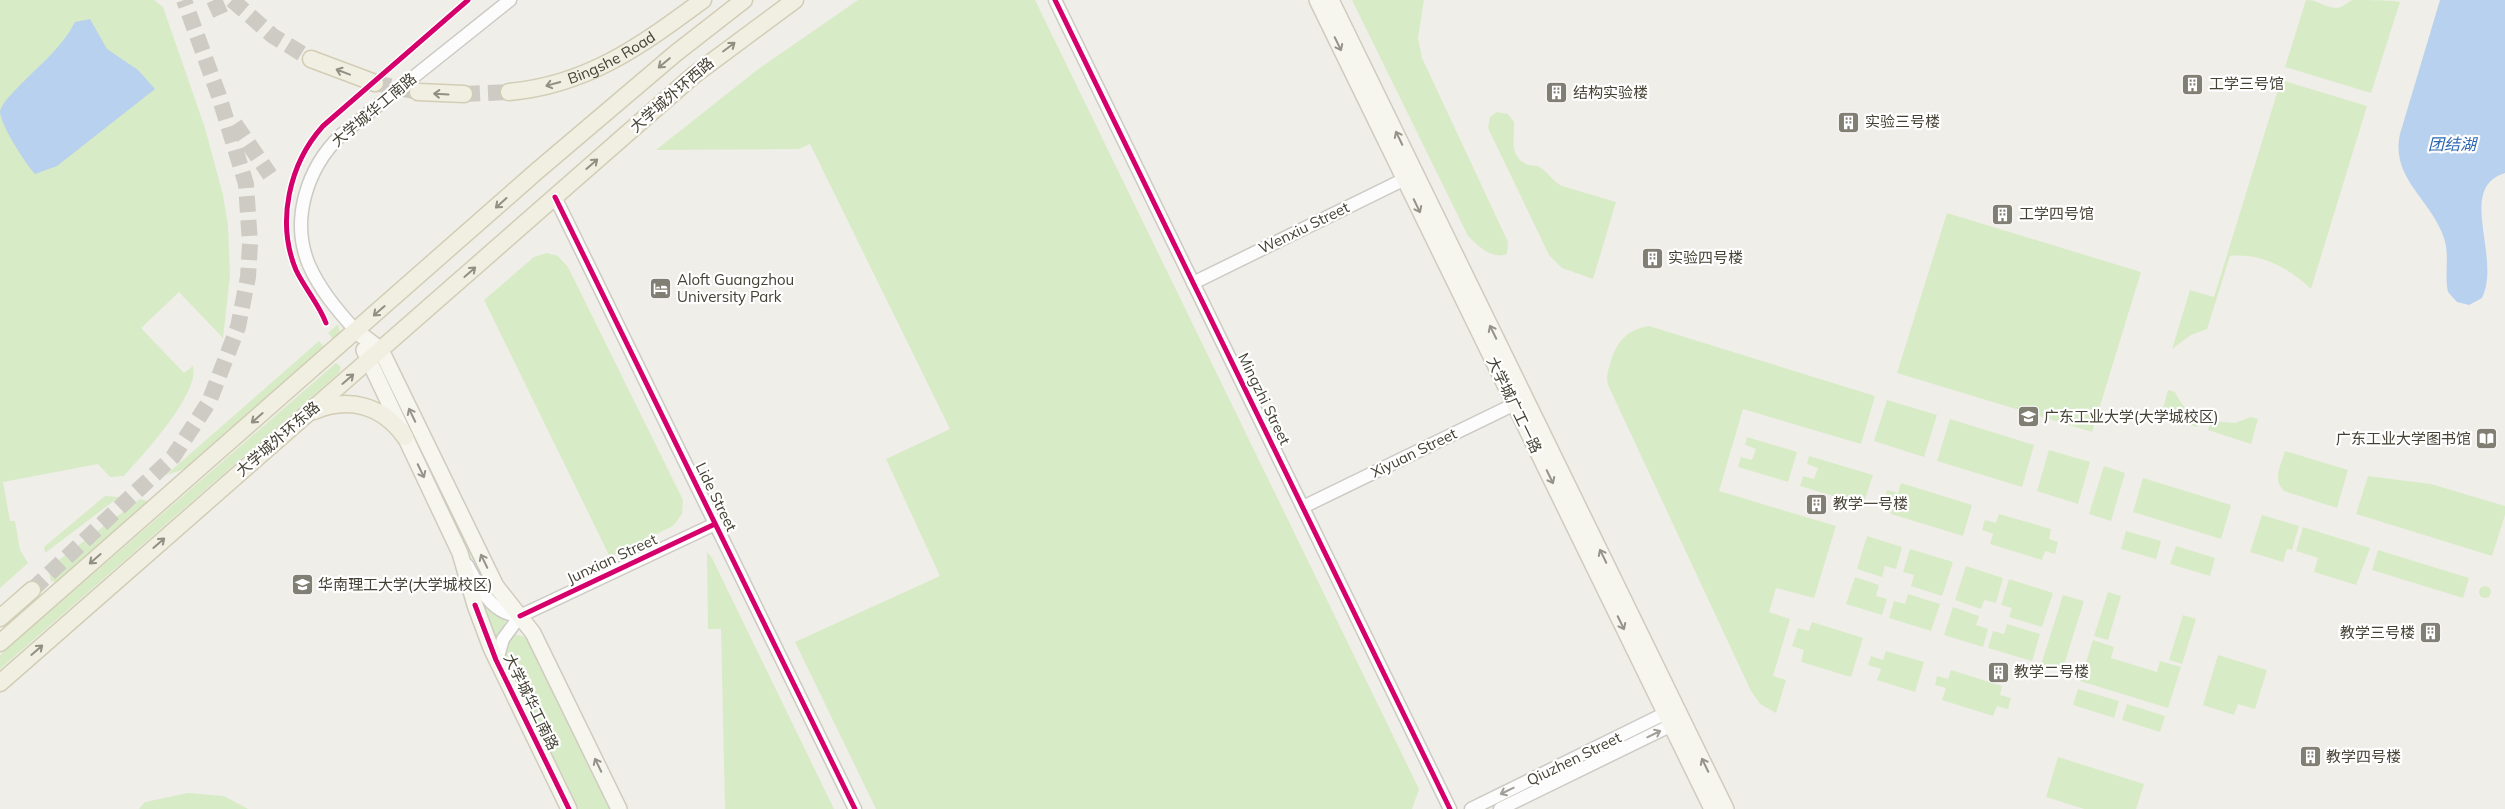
<svg xmlns="http://www.w3.org/2000/svg" width="2505" height="809" font-family="Mulish,'Noto Sans SC',sans-serif">
	<style>
		.green { fill: #d8ebc7 }
		.water { fill: #b7d1ee }
		.lines { fill: none; stroke-linecap: round; stroke-linejoin: round }
		.primary-tunnel { stroke: #cecbc4; stroke-width: 16; stroke-dasharray: 16 8; stroke-linecap: butt }
		.tertiary-casing { stroke: #cccac4; stroke-width: 15 }
		.secondary-casing { stroke: #cfccbf; stroke-width: 18 }
		.primary-casing { stroke: #d2cdb5; stroke-width: 19 }
		.tertiary { stroke: #fdfcfc; stroke-width: 12 }
		.secondary { stroke: #f6f5ee; stroke-width: 15 }
		.primary { stroke: #f1efe2; stroke-width: 16 }
		.cycleway-casing { stroke: #fff; stroke-width: 8 }
		.cycleway { stroke: #d6006c; stroke-width: 5 }
		.oneway { stroke: #959288 }
		.oneway2 { stroke: #928f82 }
		.oneway3 { stroke: #a19e98 }
		.labels { text-anchor: middle; stroke-width: 4.5; stroke-linejoin: round; paint-order: stroke }
		.street-label { font-size: 15px; fill: #454134; stroke: #fff }
		.poi-label { font-size: 15px; fill: #454134; stroke: #fff; text-anchor: start }
		.water-label { font-size: 16px; font-style: italic; fill: #2c67b2; stroke: #fff }
	</style>
	<rect width="100%" height="100%" fill="#f0eee8"/>
	<g class="green">
		<path d="M0 0H154L163 7 205 128 223 195 228 225 230 276 223 338 179 292 141 328 184 373 193 366C200 394 142 456 124 476L110 477 98 464 3 482 10 521H15L20 550 28 563 0 588Z"/>
		<polygon points="858,0 1035,0 1419,789 1412,809 876,809 795,642 940,576 886,459 950,429 810,144 799,149 656,150 757,70"/>
		<path d="M1352 0H1424L1418 38 1422 58 1508 242 1507 254C1492 260 1478 246 1468 236Z"/>
		<path d="M2306 0C2319 0 2324 7 2335 8 2344 8 2346 2 2353 0 2363 0 2390 0 2400 2L2371 93 2285 67Z"/>
		<path d="M2281 80 2367 106 2311 289C2290 268 2260 253 2230 256L2207 329 2191 335 2172 349 2190 290 2214 297Z"/>
		<path d="M1497 112 1508 114 1514 122C1515 138 1508 155 1526 164 1531 167 1536 164 1541 168 1549 173 1552 181 1562 186L1616 202 1593 279 1562 268 1549 255 1488 128 1490 117Z"/>
		<polygon points="1947,213 2141,272 2092,432 1897,373"/>
		<polygon points="547,253 558,256 568,267 683,500 682,514 673,526 610,557 484,300 534,257"/>
		<polygon points="338,324 340,333 334,340 328,333"/>
		<path d="M1649 326 1875 396 1861 444 1743 409 1719 491 1836 526 1814 598 1776 588 1769 612 1790 619 1773 676 1786 680 1776 713 1760 704 1751 691 1608 385C1606 376 1608 370 1611 361 1617 341 1627 330 1649 326Z"/>
		<polygon points="319,341 325,348 188,468 166,475"/>
		<polygon points="336,363 341,367 339,373 0,669 0,655"/>
		<path d="M2168 390 2175 392C2181 405 2187 411 2200 418L2197 427 2161 416Z"/>
		<polygon points="1887,400 1937,415 1924,457 1874,441"/>
		<polygon points="2251,417 2258,419 2251,444 2208,430 2211,421 2235,423"/>
		<polygon points="1950,419 2034,445 2022,487 1937,461"/>
		<polygon points="1747,437 1797,452 1788,482 1738,467 1741,457 1752,460 1756,449 1745,445"/>
		<polygon points="2049,450 2090,462 2078,504 2037,491"/>
		<path d="M2285 451 2348 470 2337 508 2284 491C2272 480 2281 465 2285 451Z"/>
		<polygon points="1809,456 1873,475 1863,505 1800,486 1803,476 1814,479 1818,468 1807,464"/>
		<polygon points="2104,466 2125,473 2111,521 2089,514"/>
		<polygon points="2368,476 2431,484 2505,506 2505,515 2492,556 2356,514"/>
		<polygon points="2143,478 2231,505 2221,539 2133,512"/>
		<polygon points="1901,483 1972,505 1963,536 1891,514 1894,503 1884,500 1887,490 1898,493"/>
		<polygon points="105,496 119,497 45,553 44,547"/>
		<polygon points="140,499 148,501 56,582 51,581 48,568"/>
		<polygon points="447,502 493,594 493,596 490,596 445,503"/>
		<polygon points="1999,514 2051,529 2049,539 2058,542 2055,554 2045,551 2042,560 1990,544 1993,534 1982,530 1985,520 1996,523"/>
		<polygon points="2262,515 2299,526 2292,550 2287,549 2283,562 2250,552"/>
		<polygon points="2303,527 2370,548 2356,585 2314,572 2318,558 2296,551"/>
		<polygon points="2126,531 2161,541 2156,559 2121,549"/>
		<polygon points="1867,536 1902,547 1896,569 1885,566 1882,577 1857,569"/>
		<polygon points="2176,546 2215,558 2210,576 2170,564"/>
		<polygon points="1910,549 1953,562 1942,596 1911,586 1914,575 1903,572"/>
		<polygon points="2378,550 2469,578 2463,598 2372,570"/>
		<polygon points="707,552 712,558 834,809 725,809 721,629 708,629"/>
		<polygon points="1966,566 2003,578 1996,603 1984,600 1981,609 1955,600"/>
		<polygon points="1855,577 1879,585 1876,596 1887,599 1882,615 1846,604"/>
		<polygon points="2009,579 2053,593 2042,627 2009,617 2012,608 2001,605"/>
		<circle cx="2485" cy="592" r="6"/>
		<polygon points="2108,592 2121,596 2108,640 2094,636"/>
		<polygon points="1908,594 1940,604 1931,631 1889,618 1894,601 1905,604"/>
		<polygon points="2063,595 2084,601 2062,671 2041,665"/>
		<polygon points="478,596 490,611 506,621 496,641"/>
		<polygon points="1953,607 1979,616 1976,625 1988,629 1983,647 1944,635"/>
		<polygon points="2183,615 2196,619 2182,664 2169,660"/>
		<polygon points="1812,622 1863,638 1851,677 1801,662 1804,650 1792,646 1798,628 1809,631"/>
		<polygon points="2007,624 2040,634 2032,661 1988,648 1993,631 2004,634"/>
		<path d="M514 634 529 638 614 809H574L506 663C505 650 506 644 514 634Z"/>
		<polygon points="2093,640 2114,647 2111,658 2157,672 2160,661 2181,667 2168,708 2080,681"/>
		<polygon points="1886,651 1924,662 1915,692 1877,680 1881,669 1868,665 1871,656 1883,660"/>
		<polygon points="2218,655 2267,670 2255,709 2238,704 2234,715 2203,705"/>
		<polygon points="1951,670 2002,686 2000,695 2011,698 2008,709 1997,706 1993,716 1942,700 1946,688 1935,685 1937,676 1948,679"/>
		<polygon points="2078,689 2119,701 2114,718 2073,705"/>
		<polygon points="2127,704 2165,716 2160,732 2122,720"/>
		<polygon points="2058,757 2144,784 2136,809 2084,809 2046,797"/>
		<polygon points="188,793 224,796 248,809 139,809 145,802"/>
	</g>
	<g class="water">
		<path d="M2440 0H2505V173C2456 188 2502 257 2482 298L2469 305 2457 302 2448 292C2444 274 2450 256 2444 238 2432 200 2390 178 2400 134Z"/>
		<path d="M90 19 107 49 138 70 155 89 57 166 35 174C26 164 0 125 0 111 3 101 15 91 22 83 41 64 63 46 75 22Z"/>
	</g>
	<g class="lines">
		<g class="primary-tunnel">
			<polyline points="214,0 223,20"/>
			<polyline points="232,0 273,36 311,59"/>
			<polyline points="375,83 418,92"/>
			<polyline points="464,94 509,92"/>
			<polyline points="235,124 270,175"/>
			<polyline points="32,590 173,457 209,402 238,327 248,277 250,244 246,184 219,96 184,0"/>
		</g>
		<defs>
			<g id="tertiary">
				<polyline points="1055,0 1450,809"/>
				<polyline points="555,197 855,809"/>
				<polyline points="1193,283 1413,175"/>
				<path d="M356 331C338 311 320 290 309 265 290 220 307 168 341 135L510 0"/>
				<polyline points="1303,507 1523,400"/>
				<path d="M467 565C480 587 490 614 520 616"/>
				<polyline points="497,660 503,639 520,616 715,524"/>
				<polyline points="1471,809 1672,710"/>
				<polyline points="1500,809 1680,721"/>
			</g>
			<g id="secondary">
				<polyline points="1317,0 1712,809"/>
				<polyline points="1331,0 1726,809"/>
				<polyline points="356,331 381,350 496,586 533,633 619,809"/>
				<polyline points="364,350 460,553 475,605 491,648 569,809"/>
			</g>
			<g id="primary">
				<polyline points="311,59 375,83"/>
				<polyline points="418,92 464,94"/>
				<path id="s1" d="M509 92C588 85 642 45 703 0"/>
				<path d="M314 411C350 396 383 406 405 437"/>
				<polyline points="0,618 32,590"/>
				<polyline points="0,643 537,171 676,53 744,0"/>
				<polyline points="0,683 694,75 795,0"/>
			</g>
		</defs>
		<use href="#tertiary" class="tertiary-casing"/>
		<use href="#secondary" class="secondary-casing"/>
		<use href="#primary" class="primary-casing"/>
		<use href="#tertiary" class="tertiary"/>
		<use href="#secondary" class="secondary"/>
		<use href="#primary" class="primary"/>
		<defs>
			<g id="cycleway">
				<polyline points="1055,0 1450,809"/>
				<polyline points="555,197 855,809"/>
				<path d="M326 323C319 304 305 289 296 270 276 222 289 164 323 126L468 0"/>
				<polyline points="475,605 496,660 569,809"/>
				<polyline points="520,616 715,524"/>
			</g>
		</defs>
		<use href="#cycleway" class="cycleway-casing"/>
		<use href="#cycleway" class="cycleway"/>
	</g>
	<defs><path id="oneway-shaft" d="M-6 0H5M1.5-3L5.5 0L1.5 3" fill="none" stroke-width="1.6" stroke-linecap="round" stroke-linejoin="round" transform="scale(1.25)"/></defs>
	<g class="oneway">
		<use href="#oneway-shaft" transform="translate(1338 44) rotate(64)"/>
		<use href="#oneway-shaft" transform="translate(1399 138) rotate(-116)"/>
		<use href="#oneway-shaft" transform="translate(1417 206) rotate(64)"/>
		<use href="#oneway-shaft" transform="translate(1493 332) rotate(-116)"/>
		<use href="#oneway-shaft" transform="translate(412 415) rotate(-116)"/>
		<use href="#oneway-shaft" transform="translate(421 471) rotate(64)"/>
		<use href="#oneway-shaft" transform="translate(1550 477) rotate(64)"/>
		<use href="#oneway-shaft" transform="translate(1603 556) rotate(-116)"/>
		<use href="#oneway-shaft" transform="translate(484 561) rotate(-116)"/>
		<use href="#oneway-shaft" transform="translate(1621 623) rotate(64)"/>
		<use href="#oneway-shaft" transform="translate(598 765) rotate(-116)"/>
		<use href="#oneway-shaft" transform="translate(1705 765) rotate(-116)"/>
	</g>
	<g class="oneway2">
		<use href="#oneway-shaft" transform="translate(729 47) rotate(-37)"/>
		<use href="#oneway-shaft" transform="translate(664 63) rotate(140)"/>
		<use href="#oneway-shaft" transform="translate(343 72) rotate(-159)"/>
		<use href="#oneway-shaft" transform="translate(553 84) rotate(165)"/>
		<use href="#oneway-shaft" transform="translate(441 94) rotate(-177)"/>
		<use href="#oneway-shaft" transform="translate(592 164) rotate(-41)"/>
		<use href="#oneway-shaft" transform="translate(501 203) rotate(138)"/>
		<use href="#oneway-shaft" transform="translate(470 272) rotate(-41)"/>
		<use href="#oneway-shaft" transform="translate(379 311) rotate(139)"/>
		<use href="#oneway-shaft" transform="translate(348 379) rotate(-41)"/>
		<use href="#oneway-shaft" transform="translate(257 418) rotate(139)"/>
		<use href="#oneway-shaft" transform="translate(159 543) rotate(-41)"/>
		<use href="#oneway-shaft" transform="translate(95 559) rotate(139)"/>
		<use href="#oneway-shaft" transform="translate(37 650) rotate(-41)"/>
	</g>
	<g class="oneway3">
		<use href="#oneway-shaft" transform="translate(1654 734) rotate(-26)"/>
		<use href="#oneway-shaft" transform="translate(1507 791) rotate(154)"/>
	</g>
	<defs>
		<symbol id="building-square" viewBox="-11 -11 22 22"><rect x="-9" y="-9" width="18" height="18" rx="4" fill="#817e73" stroke="#fff"/><path d="M-4-6H4V6H1V3H-1V6H-4ZM-2.5-4.3h1.7v1.8h-1.7ZM.8-4.3h1.7v1.8H.8ZM-2.5-1h1.7V.8h-1.7ZM.8-1h1.7V.8H.8Z" fill="#fff"/></symbol>
		<symbol id="hotel-square" viewBox="-11 -11 22 22"><rect x="-9" y="-9" width="18" height="18" rx="4" fill="#817e73" stroke="#fff"/><path d="M-6-4.5h1.5V1H6V5H4.5V3h-9V5H-6ZM-4 0a1.8 1.8 0 1 1 3.6 0ZM.5 0V-2.5h3Q6-2.5 6 0Z" fill="#fff"/></symbol>
		<symbol id="university-square" viewBox="-11 -11 22 22"><rect x="-9" y="-9" width="18" height="18" rx="4" fill="#817e73" stroke="#fff"/><path d="M0-5L7-2L0 1L-7-2ZM-4 1L0 2.5L4 1V4Q0 6-4 4Z" fill="#fff"/></symbol>
		<symbol id="library-square" viewBox="-11 -11 22 22"><rect x="-9" y="-9" width="18" height="18" rx="4" fill="#817e73" stroke="#fff"/><path d="M-6-4Q-3-5.5-.7-3.5V5Q-3 3-6 4ZM6-4Q3-5.5 .7-3.5V5Q3 3 6 4Z" fill="#fff"/></symbol>
	</defs>
	<g fill-rule="evenodd">
		<use href="#building-square" x="2180" y="72" width="25" height="25"/>
		<use href="#building-square" x="1544" y="80" width="25" height="25"/>
		<use href="#building-square" x="1836" y="110" width="25" height="25"/>
		<use href="#building-square" x="1990" y="202" width="25" height="25"/>
		<use href="#building-square" x="1640" y="246" width="25" height="25"/>
		<use href="#hotel-square" x="648" y="276" width="25" height="25"/>
		<use href="#university-square" x="2016" y="404" width="25" height="25"/>
		<use href="#library-square" x="2474" y="426" width="25" height="25"/>
		<use href="#building-square" x="1804" y="492" width="25" height="25"/>
		<use href="#university-square" x="290" y="572" width="25" height="25"/>
		<use href="#building-square" x="2418" y="620" width="25" height="25"/>
		<use href="#building-square" x="1986" y="660" width="25" height="25"/>
		<use href="#building-square" x="2298" y="744" width="25" height="25"/>
	</g>
	<g class="labels">
		<g class="street-label">
			<text dy="5" stroke="none"><textPath href="#s1" startOffset="109">Bingshe Road</textPath></text>
			<text transform="translate(672 95) rotate(-41)" y="5">大学城外环西路</text>
			<text transform="translate(374 110) rotate(-40)" y="5">大学城华工南路</text>
			<text transform="translate(1304 228) rotate(-26)" y="5">Wenxiu Street</text>
			<text transform="translate(1264 399) rotate(64)" y="5">Mingzhi Street</text>
			<text transform="translate(1514 405) rotate(64)" y="5">大学城广工一路</text>
			<text transform="translate(278 439) rotate(-41)" y="5">大学城外环东路</text>
			<text transform="translate(1414 453) rotate(-26)" y="5">Xiyuan Street</text>
			<text transform="translate(716 497) rotate(64)" y="5">Lide Street</text>
			<text transform="translate(612 559) rotate(-25)" y="5">Junxian Street</text>
			<text transform="translate(531 702) rotate(64)" y="5">大学城华工南路</text>
			<text transform="translate(1574 759) rotate(-26)" y="5">Qiuzhen Street</text>
		</g>
		<g class="poi-label">
			<text x="2209" y="89">工学三号馆</text>
			<text x="1573" y="98">结构实验楼</text>
			<text x="1865" y="127">实验三号楼</text>
			<text x="2019" y="219">工学四号馆</text>
			<text x="1668" y="263">实验四号楼</text>
			<text x="677" y="285">Aloft Guangzhou<tspan x="677" dy="17">University Park</tspan></text>
			<text x="2044" y="422">广东工业大学(大学城校区)</text>
			<text x="2471" y="444" text-anchor="end">广东工业大学图书馆</text>
			<text x="1833" y="509">教学一号楼</text>
			<text x="318" y="590">华南理工大学(大学城校区)</text>
			<text x="2415" y="638" text-anchor="end">教学三号楼</text>
			<text x="2014" y="677">教学二号楼</text>
			<text x="2326" y="762">教学四号楼</text>
		</g>
		<g class="water-label">
			<text x="2452" y="150">团结湖</text>
		</g>
	</g>
</svg>
